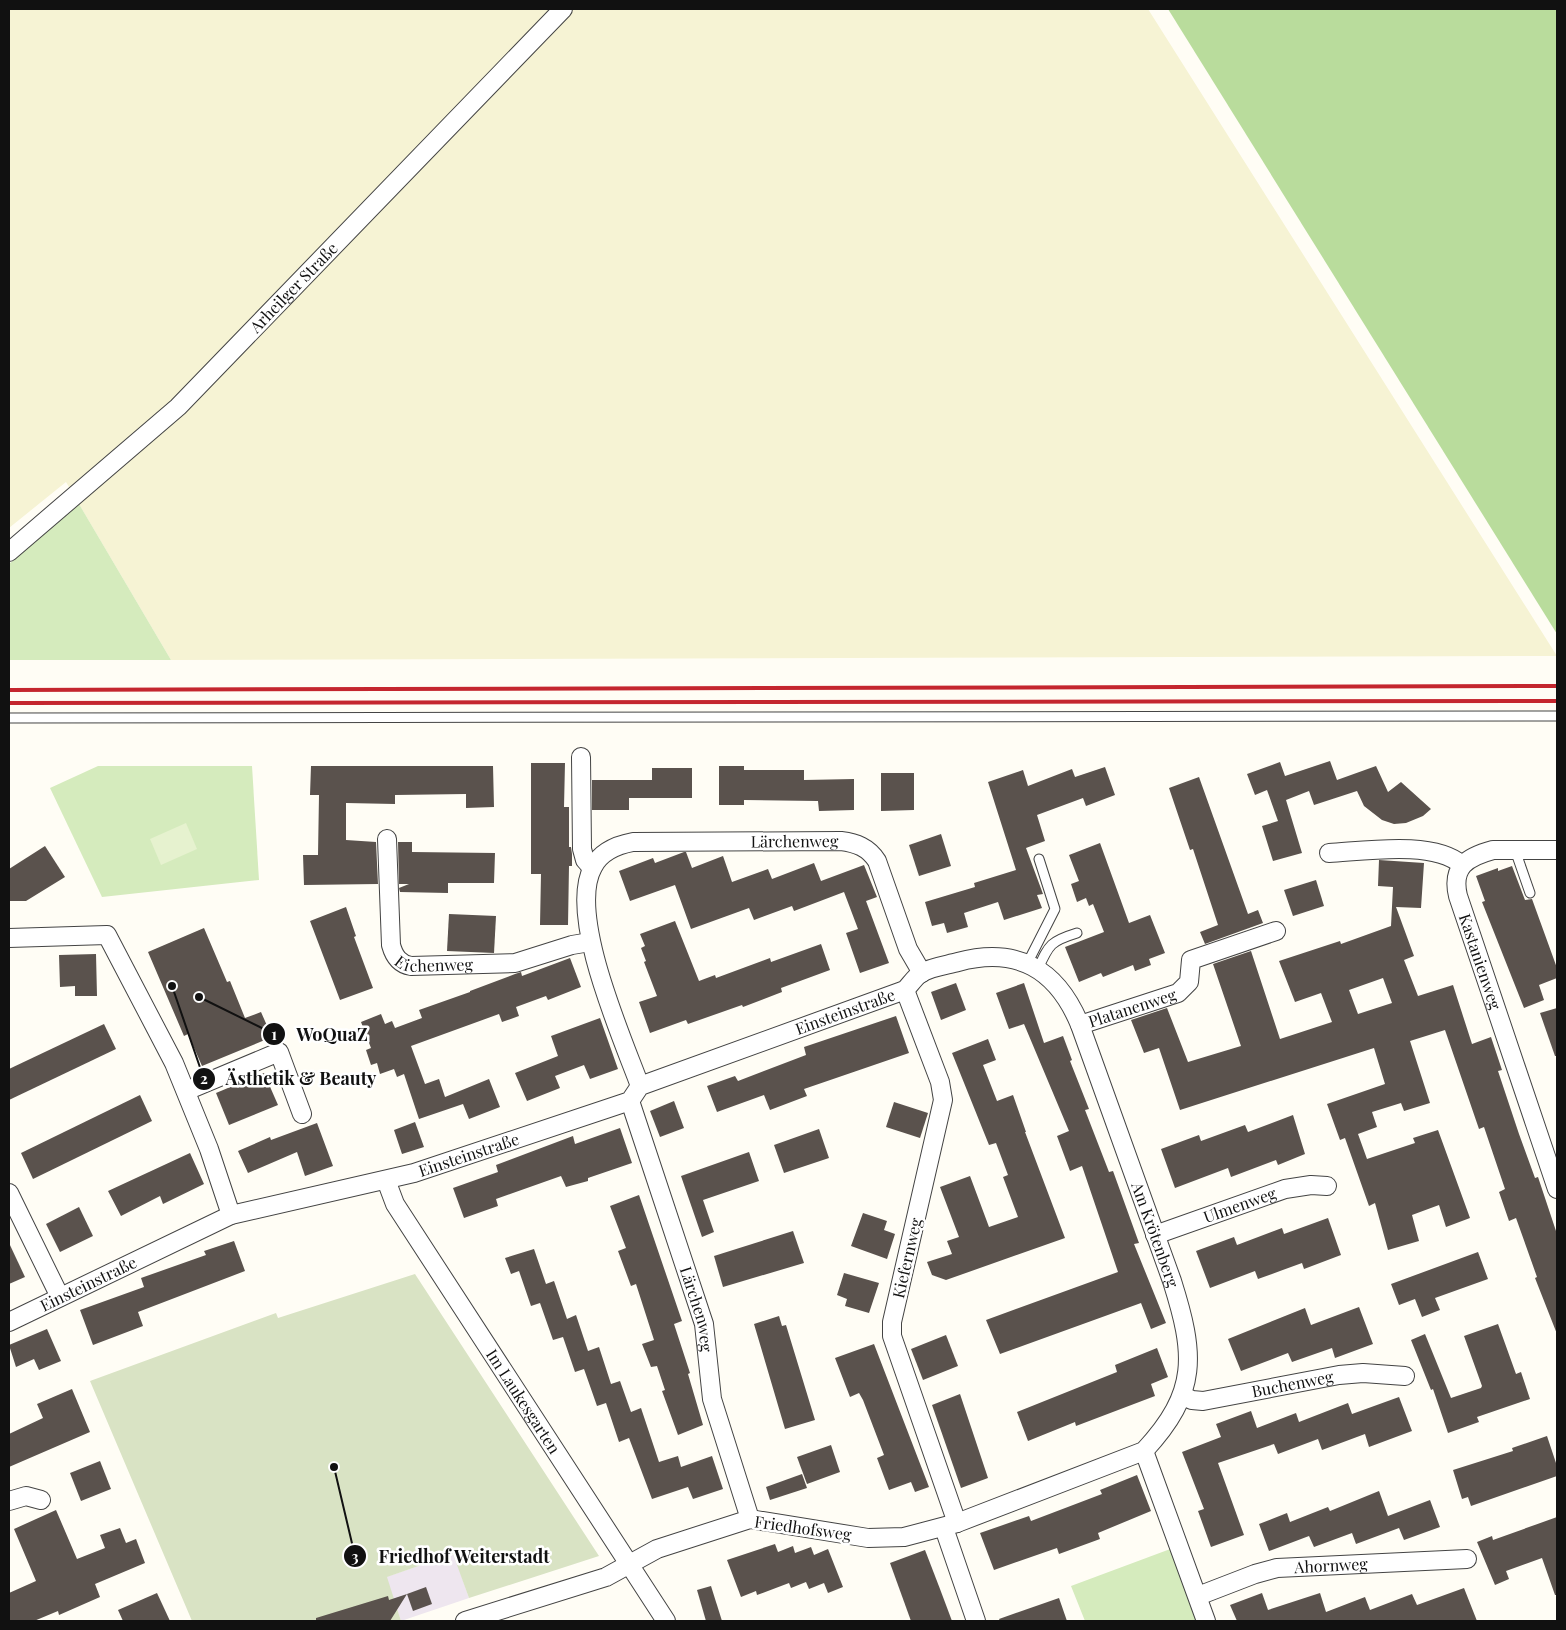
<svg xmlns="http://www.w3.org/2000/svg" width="1566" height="1630" font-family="'Playfair Display',serif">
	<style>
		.industrial { fill: #eee6ef }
		.farmland { fill: #f6f3d4 }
		.green { fill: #d5ebbd }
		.forest { fill: #b9dc9c }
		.cemetery { fill: #d9e3c4 }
		.pitch { fill: #e6f2cf }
		.building { fill: #5a524d; fill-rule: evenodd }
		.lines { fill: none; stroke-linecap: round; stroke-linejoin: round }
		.service-casing { stroke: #444; stroke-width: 11 }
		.minor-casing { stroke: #444; stroke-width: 20 }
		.service { stroke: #fff; stroke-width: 9 }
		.minor { stroke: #fff; stroke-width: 18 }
		.rail { stroke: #c4262e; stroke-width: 4 }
		.labels { text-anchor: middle; stroke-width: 5; stroke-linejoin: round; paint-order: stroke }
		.street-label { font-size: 16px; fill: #111; stroke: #fff }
		.leader { fill: none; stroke: #111; stroke-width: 2 }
		.callout-dot { fill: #111; stroke: #fff; stroke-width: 2 }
		.mark-label { font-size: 15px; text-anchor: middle; font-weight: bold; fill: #fff }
		.callout-label { font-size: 18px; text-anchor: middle; font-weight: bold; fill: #111; stroke: #fff; stroke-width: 5; stroke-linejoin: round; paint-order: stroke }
	</style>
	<rect width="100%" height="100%" fill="#fffdf5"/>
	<polygon class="industrial" points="454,1554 469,1598 401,1621 386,1577"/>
	<polygon class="farmland" points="9,9 1148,9 1557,656 171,660 66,482 9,528"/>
	<g class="green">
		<polygon points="79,504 171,660 9,660 9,564"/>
		<polygon points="98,766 252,766 259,880 102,897 50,788"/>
		<polygon points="1173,1548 1201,1621 1085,1621 1071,1586"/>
	</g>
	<polygon class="forest" points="1168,9 1557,9 1557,634"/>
	<polygon class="cemetery" points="415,1274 599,1556 469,1598 453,1554 387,1577 401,1621 192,1621 90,1381 276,1313 278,1318"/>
	<polygon class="pitch" points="186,823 197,849 161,865 150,839"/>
	<g class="building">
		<polygon points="1330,761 1337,780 1376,766 1388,792 1401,782 1431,809 1423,816 1406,823 1394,824 1382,820 1364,806 1357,791 1314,805 1309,791 1286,800 1302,853 1273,861 1262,826 1278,821 1267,790 1255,795 1247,774 1280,762 1285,776"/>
		<polygon points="531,763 565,763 564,807 569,807 569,847 571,847 572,854 572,866 569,866 568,925 540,925 541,874 531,874"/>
		<polygon points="311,766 493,766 494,807 466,808 466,794 395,795 395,804 346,803 346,840 376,842 378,884 304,885 303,855 318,855 319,795 310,795"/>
		<polygon points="719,766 744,766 744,770 804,770 804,780 854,779 854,810 819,811 818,801 744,800 744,805 719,805"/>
		<polygon points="1105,767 1115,795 1086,806 1083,798 1037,815 1045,841 1026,848 1043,894 1037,895 1042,908 1004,920 998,902 964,913 968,927 947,933 944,923 932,926 925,902 975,887 974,883 1016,870 988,782 1023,770 1028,786 1072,769 1075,777"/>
		<polygon points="652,768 692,768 692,798 629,798 629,810 592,810 592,780 652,780"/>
		<polygon points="881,773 914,773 914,810 881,811"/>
		<polygon points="1199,777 1248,914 1258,910 1263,923 1205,944 1200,932 1218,925 1193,849 1190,850 1169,788"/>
		<polygon points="941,834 951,866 919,876 909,845"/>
		<polygon points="398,842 412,842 412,852 495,853 494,883 448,883 448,893 400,892 399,888 409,884 399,884"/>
		<polygon points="1100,843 1129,923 1150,915 1165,953 1149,959 1151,965 1135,971 1133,965 1103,977 1101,973 1079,982 1065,947 1104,932 1093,904 1089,906 1086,898 1077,902 1071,884 1079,881 1069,855"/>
		<polygon points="45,846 65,877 26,901 9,901 9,869"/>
		<polygon points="684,852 686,852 692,868 723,856 732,882 768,869 772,879 814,863 821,881 864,865 877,897 866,901 889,963 860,973 846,933 858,929 844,892 794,911 792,906 754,920 749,908 691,929 675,885 630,901 619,871 653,858 655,863"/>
		<path d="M1379 860 1424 863 1421 908 1396 907 1414 956 1404 960 1418 996 1453 985 1472 1044 1491 1037 1502 1070 1498 1071 1519 1134 1535 1178 1538 1177 1557 1234V1334L1535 1278 1537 1277 1516 1218 1509 1221 1499 1192 1505 1189 1484 1127 1479 1129 1445 1030 1410 1041 1430 1103 1404 1111 1401 1103 1372 1112 1377 1127 1358 1134 1367 1159 1415 1143 1413 1138 1438 1130 1470 1218 1446 1227 1439 1205 1412 1215 1419 1241 1388 1250 1375 1203 1369 1206 1345 1138 1340 1140 1327 1104 1385 1084 1374 1048 1180 1110 1159 1048 1144 1053 1131 1020 1167 1008 1188 1062 1241 1046 1213 964 1251 951 1280 1039 1332 1022 1321 993 1295 1002 1279 961 1340 941 1341 944 1391 926 1393 887 1378 886ZM1383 978 1392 1003 1358 1014 1349 990Z"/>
		<polygon points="1512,866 1525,900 1532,899 1557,968 1557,978 1539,985 1544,1000 1524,1008 1482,902 1485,901 1476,876 1498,868 1498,871"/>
		<polygon points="1316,880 1324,906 1293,916 1284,890"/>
		<polygon points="346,907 356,936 354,937 373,988 340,1000 310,921"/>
		<polygon points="449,914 496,916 494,953 447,951"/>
		<polygon points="675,921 699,981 715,975 716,978 770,958 771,962 821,944 830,970 781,988 782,992 743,1007 742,1005 688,1024 686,1020 650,1033 639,1002 657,996 644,962 646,961 641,948 645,946 640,934"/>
		<polygon points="204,928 227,982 230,981 245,1018 261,1012 272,1037 202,1066 188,1034 184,1036 148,952"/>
		<polygon points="96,954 97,996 75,996 75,986 60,987 59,955"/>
		<polygon points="570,958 581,987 548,1000 546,996 516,1007 519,1016 502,1022 499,1014 411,1046 425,1084 439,1079 445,1097 489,1079 500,1107 469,1119 463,1104 419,1119 404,1074 397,1077 394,1069 380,1074 377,1063 371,1065 366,1050 371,1048 361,1022 381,1014 385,1024 392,1021 395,1028 422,1018 419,1010 470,992 470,991 515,974 521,972 522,976"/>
		<polygon points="956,983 966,1010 941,1020 931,992"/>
		<polygon points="1024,983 1044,1043 1063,1036 1072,1060 1070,1061 1089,1109 1085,1110 1109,1172 1113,1171 1139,1243 1134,1244 1166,1323 1151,1329 1141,1303 1000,1354 986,1320 1118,1272 1082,1166 1070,1171 1057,1136 1069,1131 1024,1024 1009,1029 996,993"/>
		<polygon points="1557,1008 1557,1056 1555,1056 1540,1013"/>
		<polygon points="896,1016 909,1053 804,1089 807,1096 770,1110 764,1095 717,1112 707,1086 735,1076 738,1081 806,1055 804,1047"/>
		<polygon points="600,1018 618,1069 590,1079 584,1065 555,1076 560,1088 527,1101 515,1073 558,1056 551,1036"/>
		<polygon points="104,1024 116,1049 9,1100 9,1069"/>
		<polygon points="988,1039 996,1060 983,1065 997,1101 1013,1095 1026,1132 1025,1132 1065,1238 946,1280 932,1275 927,1262 952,1254 947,1241 959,1237 940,1187 970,1176 989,1227 1018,1217 1003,1177 1008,1175 996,1143 989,1145 952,1053"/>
		<polygon points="264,1073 278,1105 229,1125 216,1093"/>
		<polygon points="140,1095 152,1121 33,1179 21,1153"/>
		<polygon points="674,1101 684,1128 660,1137 650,1111"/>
		<polygon points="894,1102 928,1113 920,1138 886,1127"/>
		<polygon points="1293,1115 1305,1154 1278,1165 1276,1160 1231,1177 1228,1168 1175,1188 1161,1149 1199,1135 1201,1141 1245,1125 1248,1132"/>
		<polygon points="415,1122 424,1147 402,1154 394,1130"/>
		<polygon points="317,1123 333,1166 305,1176 297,1152 248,1173 238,1151 270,1137 271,1140"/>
		<polygon points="620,1128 632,1163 588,1178 588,1181 566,1187 561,1176 496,1199 498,1206 464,1218 453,1188 498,1172 496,1165 573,1136 575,1144"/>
		<polygon points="819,1129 829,1158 784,1173 774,1145"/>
		<polygon points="749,1152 759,1181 703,1200 714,1232 702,1237 681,1176"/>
		<polygon points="190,1153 204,1184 163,1204 160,1196 121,1216 108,1191"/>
		<polygon points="639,1195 682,1321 674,1324 690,1373 688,1374 703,1425 678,1435 662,1391 665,1390 657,1366 651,1367 642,1344 654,1340 636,1284 631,1286 618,1251 626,1248 610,1206"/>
		<polygon points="79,1207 93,1236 60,1252 46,1224"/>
		<polygon points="863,1213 887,1221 884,1230 895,1234 887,1259 851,1246"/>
		<polygon points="1328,1218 1341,1255 1304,1269 1302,1263 1258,1279 1255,1271 1210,1288 1196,1251 1234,1237 1237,1245 1282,1228 1284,1234"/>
		<polygon points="793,1231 804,1263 723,1287 714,1256"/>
		<polygon points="234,1241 245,1271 138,1312 143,1326 93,1345 80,1310 144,1287 141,1278 206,1255 204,1251"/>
		<polygon points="9,1243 25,1277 9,1284"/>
		<polygon points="534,1249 546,1284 554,1281 567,1319 576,1315 588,1351 599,1347 611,1384 620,1381 631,1412 641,1408 659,1462 678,1456 681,1467 712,1456 723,1489 693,1499 688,1487 652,1499 629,1438 619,1442 606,1403 597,1406 584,1369 575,1372 563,1337 553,1340 540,1303 531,1306 519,1271 511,1274 505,1258"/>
		<polygon points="1478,1252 1488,1279 1435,1298 1440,1310 1422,1317 1415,1299 1399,1305 1391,1284"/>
		<polygon points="844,1273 879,1283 869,1313 845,1306 847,1299 837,1295"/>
		<polygon points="1359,1307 1373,1344 1335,1358 1332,1348 1292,1362 1288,1353 1241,1371 1228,1339 1305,1308 1311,1325"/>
		<polygon points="779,1316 782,1326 786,1325 815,1420 785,1429 754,1324"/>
		<polygon points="1498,1324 1516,1374 1521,1372 1530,1399 1477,1417 1479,1422 1448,1433 1433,1389 1431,1390 1411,1340 1425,1334 1451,1398 1481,1388 1482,1386 1464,1336"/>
		<polygon points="47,1329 61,1361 39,1370 34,1359 16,1367 9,1345"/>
		<polygon points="946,1335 958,1366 923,1380 911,1349"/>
		<polygon points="874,1344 929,1487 915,1492 911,1482 889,1490 877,1458 884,1455 863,1400 859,1393 850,1397 835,1358"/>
		<polygon points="1157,1348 1168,1377 1151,1384 1155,1396 1076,1426 1075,1422 1028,1441 1017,1412 1117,1372 1115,1365"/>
		<polygon points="72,1389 90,1432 9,1467 9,1434 43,1418 37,1404"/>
		<polygon points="960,1394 988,1478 961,1488 932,1405"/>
		<polygon points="1399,1397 1412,1431 1369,1447 1365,1434 1322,1450 1318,1439 1278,1454 1274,1444 1218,1463 1244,1535 1211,1547 1198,1511 1204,1509 1182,1452 1221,1437 1216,1424 1251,1411 1257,1428 1296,1413 1299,1422 1348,1403 1352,1414"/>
		<polygon points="1547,1436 1557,1466 1557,1476 1471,1506 1468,1497 1462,1499 1453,1470 1513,1451 1512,1448"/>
		<polygon points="831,1445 840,1472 807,1484 797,1457"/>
		<polygon points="100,1461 111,1489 81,1501 70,1473"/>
		<polygon points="802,1474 807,1488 770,1500 766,1487"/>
		<polygon points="1137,1475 1151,1511 1098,1533 1100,1539 1059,1554 1057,1548 994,1570 980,1533 1029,1516 1031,1521 1102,1494 1100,1490"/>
		<polygon points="1379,1491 1388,1516 1430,1500 1440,1527 1404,1540 1399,1528 1356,1544 1352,1533 1314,1547 1309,1536 1269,1551 1259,1524 1287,1513 1290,1522 1328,1507 1330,1511"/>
		<polygon points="56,1510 77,1559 105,1548 100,1535 120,1528 126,1543 136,1539 145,1563 95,1584 100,1597 59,1615 58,1611 34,1621 9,1621 9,1593 36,1581 14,1529"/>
		<polygon points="1557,1517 1557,1595 1555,1595 1542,1558 1506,1571 1509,1579 1495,1585 1477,1542 1492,1536 1493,1540"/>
		<polygon points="775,1544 778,1552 793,1546 795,1553 811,1547 814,1555 828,1549 843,1587 828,1593 824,1583 809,1589 806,1582 791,1588 789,1583 757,1595 756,1591 741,1597 727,1560"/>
		<polygon points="925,1550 940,1589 952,1621 911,1621 890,1563"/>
		<polygon points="711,1586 722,1621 706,1621 697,1590"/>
		<polygon points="426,1587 432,1604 413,1611 407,1594"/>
		<polygon points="1464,1588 1477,1621 1237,1621 1230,1605 1262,1593 1268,1610 1320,1593 1326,1612 1365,1597 1370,1610 1412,1594 1417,1605"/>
		<polygon points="157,1593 170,1621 123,1621 118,1610"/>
		<polygon points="407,1594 390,1621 316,1621 316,1618 388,1596 389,1600"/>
		<polygon points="1059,1598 1067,1621 1000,1621 999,1619"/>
	</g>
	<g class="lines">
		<defs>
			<g id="service">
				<polyline points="9,718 1557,716"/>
				<polyline points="1515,850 1530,893"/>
				<polyline points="1027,964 1055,909 1039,859"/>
				<path d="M1038 969C1049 944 1051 941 1077 933"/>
			</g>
			<g id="minor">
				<path id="s1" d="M9 552 178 407 563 9"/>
				<polyline points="581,757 582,849 585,860 592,868"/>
				<path id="s2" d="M387 839 391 945C394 956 399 964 411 966L515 963 572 945 590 942"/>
				<path id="s3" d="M1557 850H1493C1467 857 1451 867 1458 896L1557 1189"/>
				<path d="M1329 853C1365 851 1434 840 1462 865"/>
				<polyline points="9,938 107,935 174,1063 209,1149 231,1215"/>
				<polyline points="905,990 940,1082 943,1100 892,1322 892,1336 957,1523"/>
				<path id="s4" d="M1080 1025 1178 993 1189 982 1191 960 1276 931"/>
				<path id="s5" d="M640 1086C622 1037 567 914 593 867 601 851 617 845 633 842L841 841C856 843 868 847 877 861L908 949 922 973"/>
				<polyline points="186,1091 279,1052 302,1114"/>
				<path id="s6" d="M630 1101 704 1324 712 1399 750 1519"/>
				<path id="s7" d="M386 1180 395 1204 666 1621"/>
				<polyline points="9,1193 60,1297"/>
				<path id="s8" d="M1155 1235 1285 1189 1311 1185 1327 1186"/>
				<path id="s9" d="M9 1322 231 1215 414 1173 630 1101 640 1086 905 990C910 985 915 977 921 973 931 967 947 965 958 962 1017 946 1057 969 1080 1025L1172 1281C1195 1354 1199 1392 1144 1451L957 1523 904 1537 868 1538 750 1519 657 1549 606 1577 465 1621"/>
				<path id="s10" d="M1183 1396 1192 1400 1203 1401 1339 1375 1363 1373 1405 1376"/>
				<polyline points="1144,1451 1206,1621"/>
				<polyline points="9,1501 26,1496 41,1500"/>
				<polyline points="944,1528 976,1621"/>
				<path id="s11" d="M1198 1596 1255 1574 1277 1568 1467 1559"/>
			</g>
		</defs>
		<use href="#service" class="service-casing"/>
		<use href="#minor" class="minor-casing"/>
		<use href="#service" class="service"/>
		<use href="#minor" class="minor"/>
		<g class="rail">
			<polyline points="9,690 1557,686"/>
			<polyline points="9,703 1557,701"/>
		</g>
	</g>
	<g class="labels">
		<g class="street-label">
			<text dy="6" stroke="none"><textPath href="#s1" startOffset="389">Arheilger Straße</textPath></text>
			<text dy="6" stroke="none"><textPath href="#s5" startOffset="439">Lärchenweg</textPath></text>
			<text dy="6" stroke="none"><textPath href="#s2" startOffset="160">Eichenweg</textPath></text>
			<text dy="6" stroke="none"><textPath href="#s3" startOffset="200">Kastanienweg</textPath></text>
			<text dy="6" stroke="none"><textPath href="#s4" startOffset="55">Platanenweg</textPath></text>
			<text dy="6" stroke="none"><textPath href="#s9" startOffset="898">Einsteinstraße</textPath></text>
			<text dy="6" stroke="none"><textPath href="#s9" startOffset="492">Einsteinstraße</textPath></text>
			<text dy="6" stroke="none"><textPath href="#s8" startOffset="90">Ulmenweg</textPath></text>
			<text dy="6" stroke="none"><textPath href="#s9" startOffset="1400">Am Krötenberg</textPath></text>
			<text transform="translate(907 1258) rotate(-77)" y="6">Kiefernweg</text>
			<text dy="6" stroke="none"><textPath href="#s9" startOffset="88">Einsteinstraße</textPath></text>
			<text dy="6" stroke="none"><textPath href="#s6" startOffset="219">Lärchenweg</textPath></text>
			<text dy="6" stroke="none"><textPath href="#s10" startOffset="112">Buchenweg</textPath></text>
			<text dy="6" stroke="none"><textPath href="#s7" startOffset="261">Im Laukesgarten</textPath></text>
			<text transform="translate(803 1528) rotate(8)" y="6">Friedhofsweg</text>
			<text dy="6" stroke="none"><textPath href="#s11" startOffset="138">Ahornweg</textPath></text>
		</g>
	</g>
	<path class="leader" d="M199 997L274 1034M172 986L204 1079M334 1467L355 1556"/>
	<g class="callout-dot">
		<circle cx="199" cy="997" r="5"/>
		<circle cx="172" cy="986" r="5"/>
		<circle cx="334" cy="1467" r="5"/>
		<circle cx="274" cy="1034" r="12"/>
		<circle cx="204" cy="1079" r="12"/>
		<circle cx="355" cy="1556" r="12"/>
	</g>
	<g class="mark-label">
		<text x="274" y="1040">1</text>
		<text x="204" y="1084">2</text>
		<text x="355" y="1562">3</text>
	</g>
	<g class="callout-label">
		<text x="332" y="1041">WoQuaZ</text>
		<text x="301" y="1085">Ästhetik &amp; Beauty</text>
		<text x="464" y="1563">Friedhof Weiterstadt</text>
	</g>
	<rect width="1566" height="1630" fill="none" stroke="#111111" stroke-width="20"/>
</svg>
